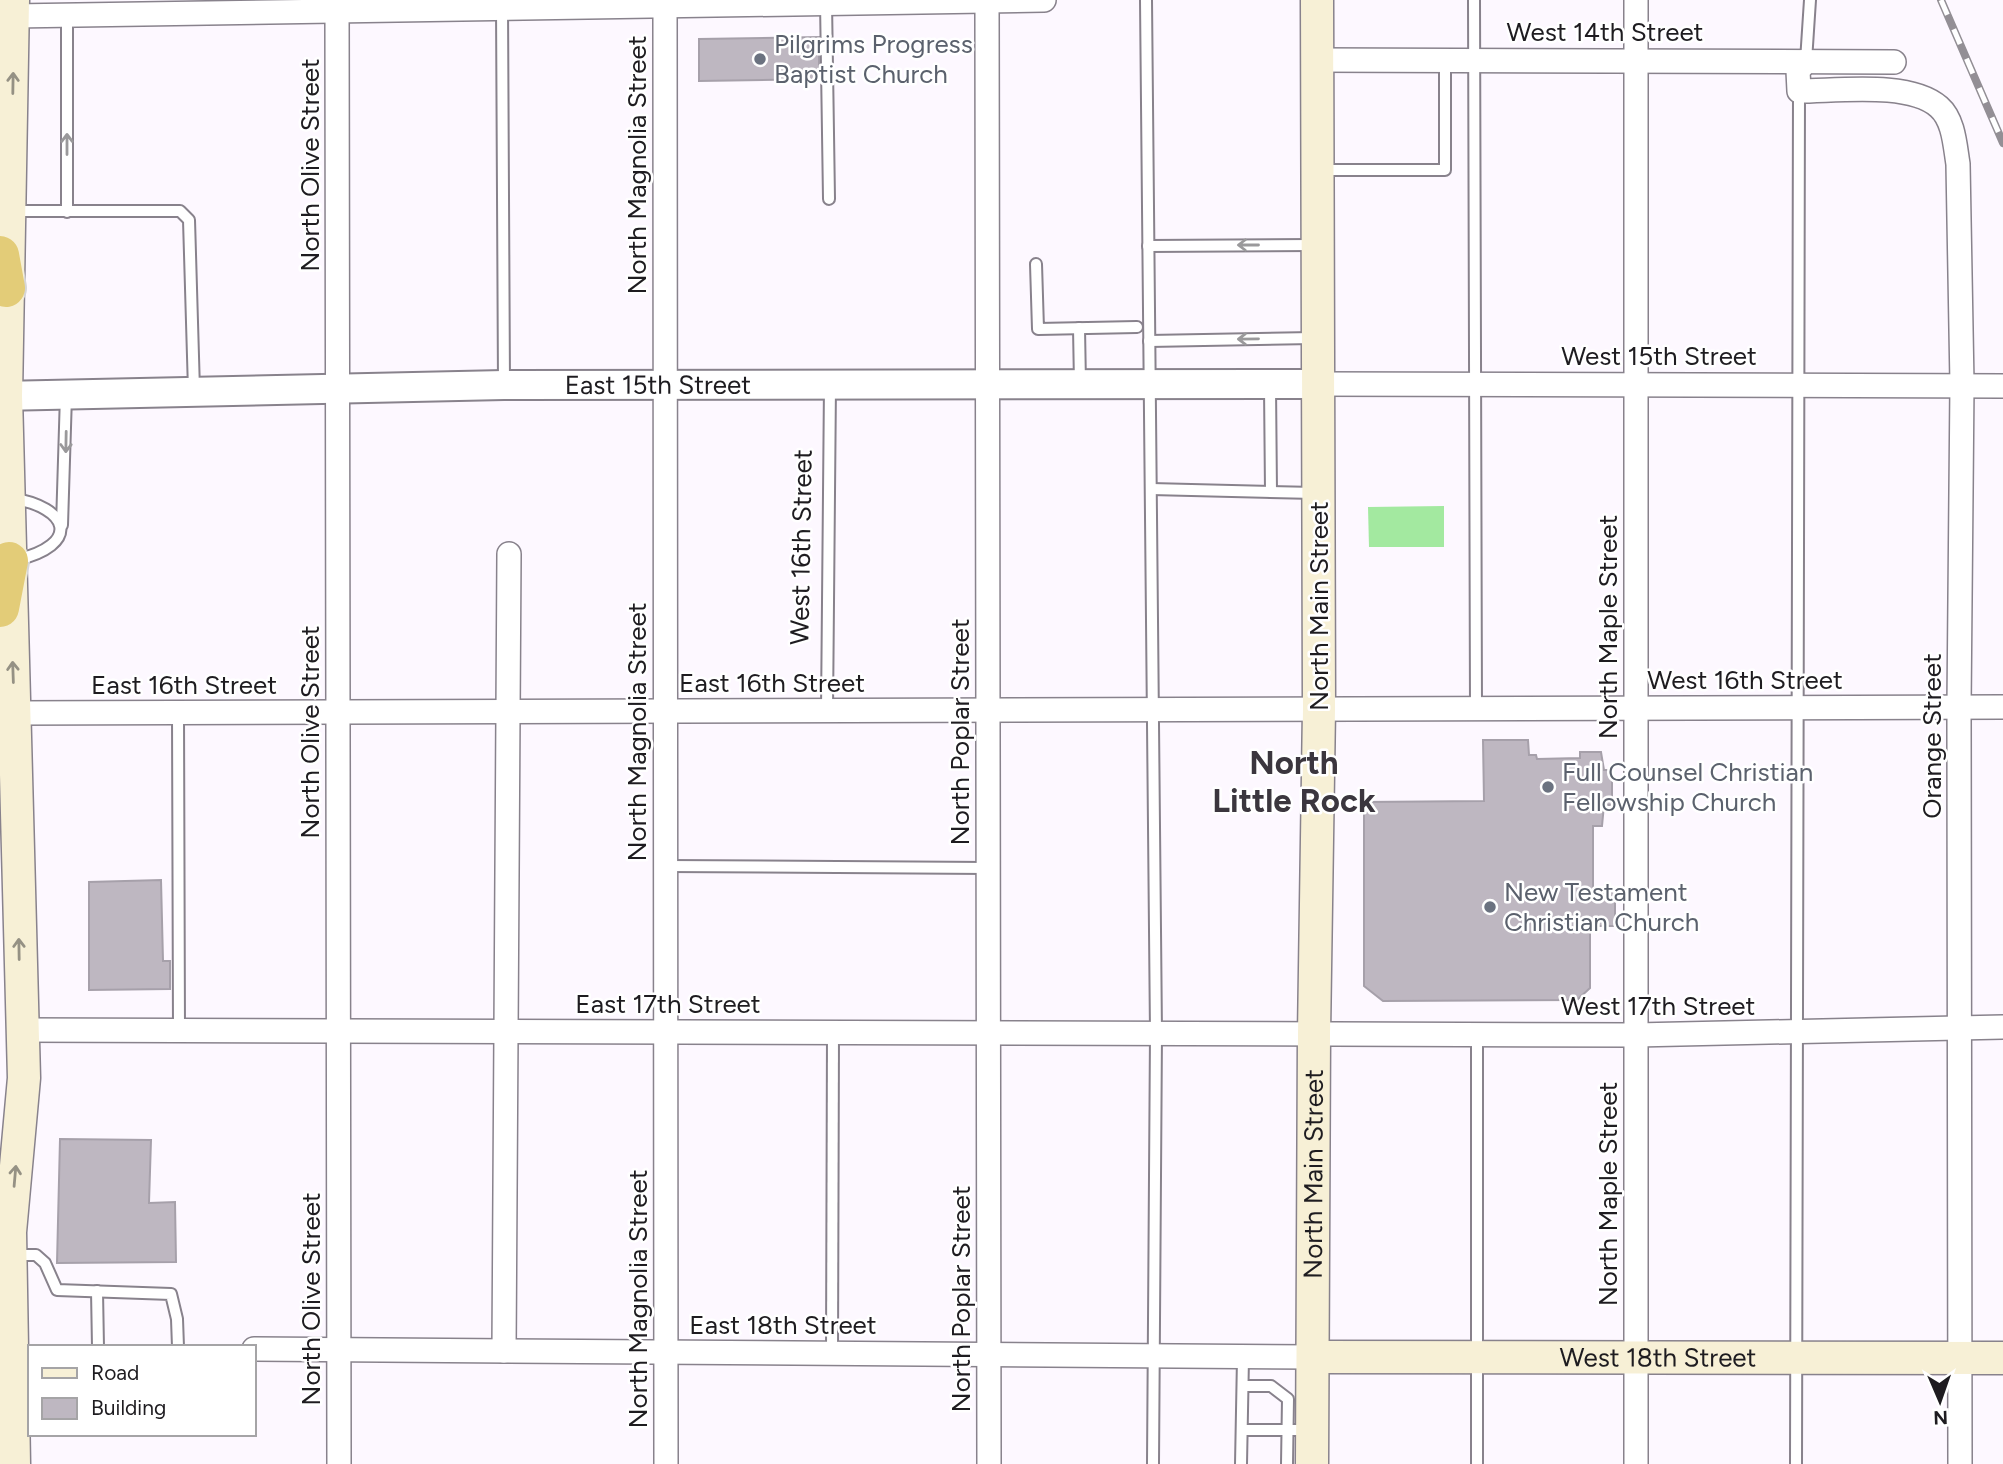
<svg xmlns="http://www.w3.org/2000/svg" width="2003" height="1464" font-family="Figtree,sans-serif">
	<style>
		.green { fill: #a3e9a0 }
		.building { fill: #beb7c1; stroke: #a6a0aa; stroke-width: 2 }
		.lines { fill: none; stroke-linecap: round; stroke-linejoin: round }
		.service-casing { stroke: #88828c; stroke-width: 14 }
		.minor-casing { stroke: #88828c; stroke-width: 26 }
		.tertiary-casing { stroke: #88828c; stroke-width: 32 }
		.secondary-casing { stroke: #88828c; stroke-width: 35 }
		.motorway-casing { stroke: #d6d6d7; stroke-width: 42 }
		.service { stroke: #fff; stroke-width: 10 }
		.minor { stroke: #fff; stroke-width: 23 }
		.tertiary { stroke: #fff; stroke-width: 28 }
		.secondary { stroke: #f7f0d6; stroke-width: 32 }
		.motorway { stroke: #e3cc78; stroke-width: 38 }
		.rail-casing { stroke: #938f95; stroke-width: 8 }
		.rail { stroke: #fff; stroke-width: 5; stroke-dasharray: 16; stroke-linecap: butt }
		.oneway { stroke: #959184 }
		.oneway2 { stroke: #9a999b }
		.worship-dot { fill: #6b7280; stroke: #fff; stroke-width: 2.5 }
		.labels { text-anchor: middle; stroke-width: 5; stroke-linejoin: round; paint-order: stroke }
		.street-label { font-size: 26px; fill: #1e1c20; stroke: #fff }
		.worship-label { font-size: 26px; fill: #5b616d; stroke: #fff; text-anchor: start }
		.district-label { font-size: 33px; font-weight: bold; fill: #3b363e; stroke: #fff }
	</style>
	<rect width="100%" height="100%" fill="#fdf8ff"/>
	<polygon class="green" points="1444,506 1444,547 1369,547 1368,507"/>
	<g class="building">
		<polygon points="819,37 819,79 699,81 699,39"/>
		<polygon points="1483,740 1528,740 1529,755 1536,755 1537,759 1580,758 1580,752 1601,752 1604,770 1612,770 1612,805 1604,805 1602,826 1593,826 1593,888 1615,888 1615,926 1590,926 1590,988 1577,1000 1383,1001 1364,986 1364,802 1484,801"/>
		<polygon points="161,880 163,961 170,961 170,989 89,990 89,882"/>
		<polygon points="60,1139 151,1140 149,1203 175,1202 176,1262 57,1263"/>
	</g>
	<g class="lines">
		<defs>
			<g id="service">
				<polyline points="1146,0 1156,1033 1153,1464"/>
				<polyline points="1474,0 1476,709"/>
				<polyline points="826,2 829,199"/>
				<polyline points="502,6 504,385"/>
				<polyline points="1806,61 1810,0"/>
				<polyline points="1320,170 1445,170 1445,60"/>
				<polyline points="11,211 180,211 189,220 194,390"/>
				<polyline points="67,212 67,15"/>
				<polyline points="1148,246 1313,245"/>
				<polyline points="1036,264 1038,329 1137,327"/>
				<polyline points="1079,328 1080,384"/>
				<polyline points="1149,341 1313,338"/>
				<polyline points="1270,387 1271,492"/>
				<polyline points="1151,489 1315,493"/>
				<path d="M10 498C71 507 81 545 16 560"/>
				<polyline points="62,525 66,395"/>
				<polyline points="827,711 830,385"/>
				<polyline points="178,713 179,1031"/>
				<polyline points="665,866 988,868"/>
				<polyline points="1477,1034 1477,1464"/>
				<polyline points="13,1255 36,1255 45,1263 57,1290 171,1294 177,1319 178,1347"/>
				<polyline points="97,1291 98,1347"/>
				<polyline points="832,1353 833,1033"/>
				<polyline points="1243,1386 1271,1386 1288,1399 1287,1464"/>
				<polyline points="1242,1430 1310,1430"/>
				<polyline points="1241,1464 1243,1358"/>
				<polyline points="1796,1464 1799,91"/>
			</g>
			<g id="minor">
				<polyline points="337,0 339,1464"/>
				<polyline points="665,0 666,1464"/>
				<polyline points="987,0 989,1464"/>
				<polyline points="1636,0 1636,1464"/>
				<polyline points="13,16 1044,0"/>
				<polyline points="1317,60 1894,62"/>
				<path d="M1806 61 1798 71 1799 91C1837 91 1910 81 1939 107 1954 120 1955 146 1958 164L1962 384 1959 707 1960 1464"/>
				<polyline points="1316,384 2003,386"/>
				<polyline points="15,713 2003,707"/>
				<polyline points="21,1030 1636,1035 2003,1027"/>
				<polyline points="254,1349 1313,1357"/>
				<polyline points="504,1351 509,554"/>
			</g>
			<g id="tertiary">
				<path id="s1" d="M0 396 504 385 1316 384"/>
			</g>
			<g id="secondary">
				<polyline points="13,0 6,396 24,1078 10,1232 14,1464"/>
				<path id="s2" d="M1313 1357 2003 1358"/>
				<path id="s3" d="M1312 1464 1314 1034 1319 709 1317 0"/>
			</g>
			<g id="motorway">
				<polyline points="0,255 6,288"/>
				<polyline points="0,608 9,561"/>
			</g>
		</defs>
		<use href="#service" class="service-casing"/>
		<use href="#minor" class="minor-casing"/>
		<use href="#tertiary" class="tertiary-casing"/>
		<use href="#secondary" class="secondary-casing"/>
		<use href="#motorway" class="motorway-casing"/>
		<use href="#service" class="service"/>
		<use href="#minor" class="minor"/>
		<use href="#tertiary" class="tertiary"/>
		<use href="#secondary" class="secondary"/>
		<use href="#motorway" class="motorway"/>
		<defs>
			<polyline id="rail" points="1941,0 2003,143"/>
		</defs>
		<use href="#rail" class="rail-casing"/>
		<use href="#rail" class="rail"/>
	</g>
	<defs><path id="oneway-shaft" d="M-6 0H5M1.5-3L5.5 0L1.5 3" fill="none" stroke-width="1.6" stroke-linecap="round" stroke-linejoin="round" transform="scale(1.75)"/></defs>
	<g class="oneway">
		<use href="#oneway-shaft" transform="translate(13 83) rotate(-89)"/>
		<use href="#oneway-shaft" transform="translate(13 672) rotate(-92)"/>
		<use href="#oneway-shaft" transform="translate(19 949) rotate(-91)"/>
		<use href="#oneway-shaft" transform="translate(15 1176) rotate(-85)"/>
	</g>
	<g class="oneway2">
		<use href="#oneway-shaft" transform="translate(67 144) rotate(-90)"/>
		<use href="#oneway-shaft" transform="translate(1248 245) rotate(180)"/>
		<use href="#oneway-shaft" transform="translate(1248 339) rotate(179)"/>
		<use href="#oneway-shaft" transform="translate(66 442) rotate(91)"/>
	</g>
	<g class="worship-dot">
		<circle cx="760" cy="59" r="7"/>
		<circle cx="1548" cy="787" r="7"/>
		<circle cx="1490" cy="907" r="7"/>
	</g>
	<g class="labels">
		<g class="street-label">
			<text x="1605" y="41">West 14th Street</text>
			<text transform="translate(310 165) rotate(-90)" y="9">North Olive Street</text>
			<text transform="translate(637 165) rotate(-90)" y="9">North Magnolia Street</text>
			<text x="1659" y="365">West 15th Street</text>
			<text dy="9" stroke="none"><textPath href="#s1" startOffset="658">East 15th Street</textPath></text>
			<text transform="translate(801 547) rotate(-89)" y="9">West 16th Street</text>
			<text transform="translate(1319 606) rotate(-90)" y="9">North Main Street</text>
			<text transform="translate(1608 627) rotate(-90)" y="9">North Maple Street</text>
			<text x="1745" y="689">West 16th Street</text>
			<text x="772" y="692">East 16th Street</text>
			<text x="184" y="694">East 16th Street</text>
			<text transform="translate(310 732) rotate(-90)" y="9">North Olive Street</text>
			<text transform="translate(637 732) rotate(-90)" y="9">North Magnolia Street</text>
			<text transform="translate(960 732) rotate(-90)" y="9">North Poplar Street</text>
			<text transform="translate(1932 736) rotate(-90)" y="9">Orange Street</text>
			<text x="668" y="1013">East 17th Street</text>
			<text x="1658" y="1015">West 17th Street</text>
			<text dy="9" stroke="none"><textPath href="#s3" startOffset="290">North Main Street</textPath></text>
			<text transform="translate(1608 1194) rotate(-90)" y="9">North Maple Street</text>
			<text transform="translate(311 1299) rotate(-90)" y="9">North Olive Street</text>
			<text transform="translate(638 1299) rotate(-90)" y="9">North Magnolia Street</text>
			<text transform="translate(961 1299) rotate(-90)" y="9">North Poplar Street</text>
			<text x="783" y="1334">East 18th Street</text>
			<text dy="9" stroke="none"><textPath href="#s2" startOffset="345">West 18th Street</textPath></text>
		</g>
		<g class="worship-label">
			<text x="774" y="53">Pilgrims Progress<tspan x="774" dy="30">Baptist Church</tspan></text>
			<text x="1562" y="781">Full Counsel Christian<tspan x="1562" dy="30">Fellowship Church</tspan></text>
			<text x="1504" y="901">New Testament<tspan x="1504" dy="30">Christian Church</tspan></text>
		</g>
		<g class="district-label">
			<text x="1294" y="774">North<tspan x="1294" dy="38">Little Rock</tspan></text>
		</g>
	</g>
	<rect x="28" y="1345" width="228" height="91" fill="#ffffff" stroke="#a5a4a6" stroke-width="2"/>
	<rect x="42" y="1368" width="35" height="10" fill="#f7f0d6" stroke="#a5a4a6" stroke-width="2"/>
	<text x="91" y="1380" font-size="21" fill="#1e1c20">Road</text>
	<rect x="42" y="1398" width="35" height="21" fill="#beb7c1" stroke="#a5a4a6" stroke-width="2"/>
	<text x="91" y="1415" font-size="21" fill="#1e1c20">Building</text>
	<g transform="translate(1940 1401) rotate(178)" stroke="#ffffff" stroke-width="5" paint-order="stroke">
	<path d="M0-5L12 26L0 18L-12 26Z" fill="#1e1c20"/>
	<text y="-10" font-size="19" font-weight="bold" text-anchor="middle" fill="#1e1c20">N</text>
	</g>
</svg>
